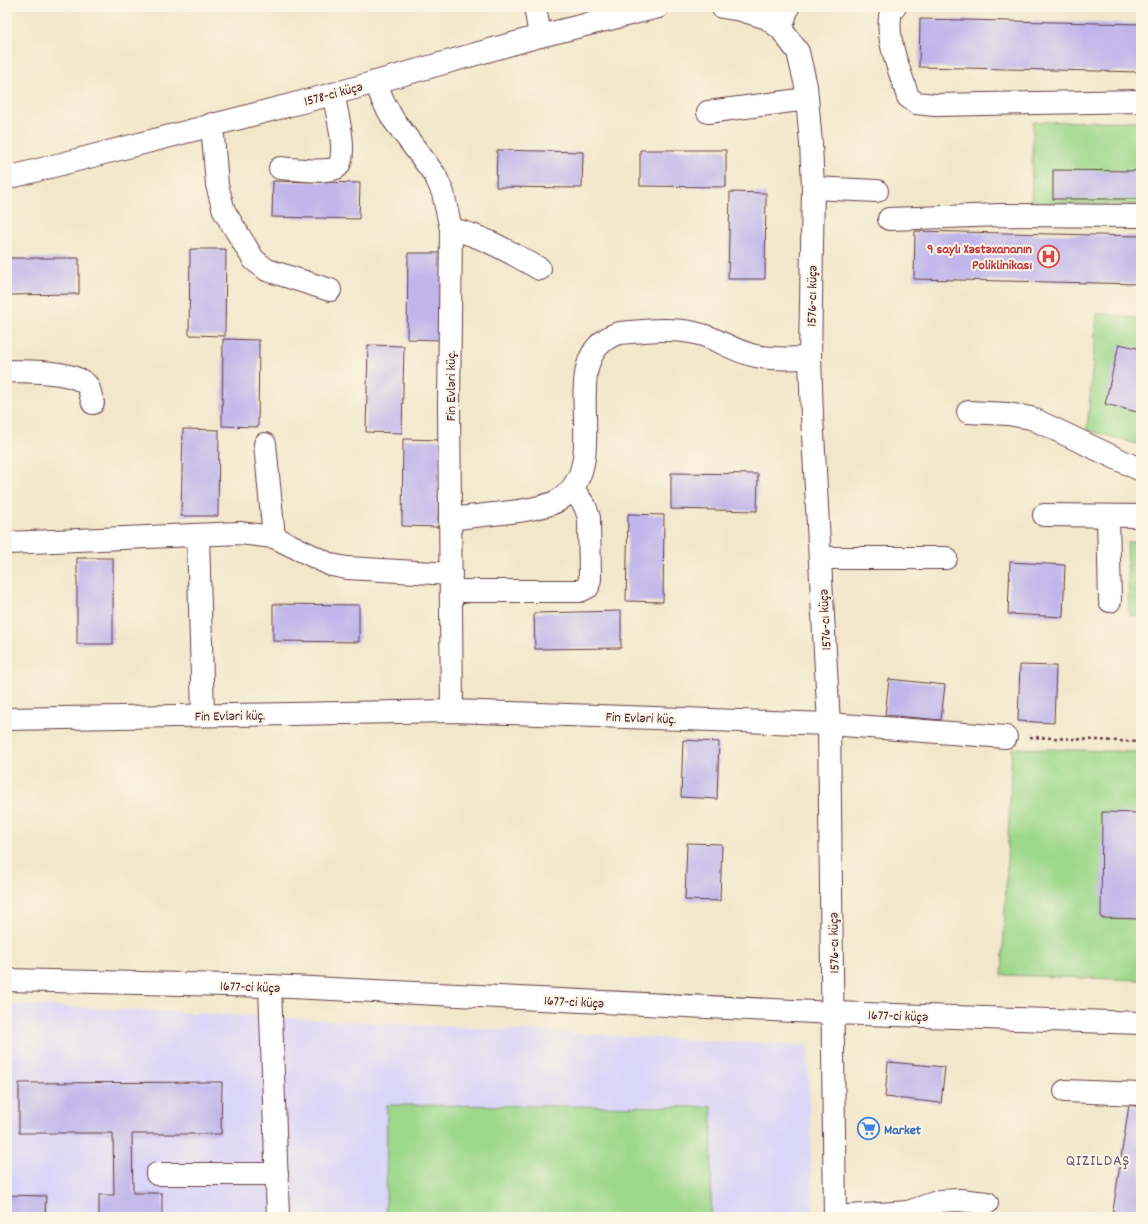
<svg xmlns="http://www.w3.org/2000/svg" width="1148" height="1224" font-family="Dekko,sans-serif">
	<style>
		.built { fill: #dad6f7 }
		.green { fill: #9ed88c; stroke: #747c5c }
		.building { fill: #c0b6eb }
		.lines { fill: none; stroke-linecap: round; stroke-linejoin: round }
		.minor-casing { stroke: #633d43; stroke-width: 24 }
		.path { stroke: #633d43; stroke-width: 2.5; stroke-dasharray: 3 3; stroke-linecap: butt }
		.minor { stroke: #fff; stroke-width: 22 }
		.labels { text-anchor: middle; stroke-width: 4; stroke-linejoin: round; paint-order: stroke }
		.street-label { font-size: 14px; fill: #4a1f2b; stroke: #fcf5e5 }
		.health-label { font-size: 14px; font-weight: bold; fill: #be3a42; stroke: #fcf5e5; text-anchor: end }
		.shop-label { font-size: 14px; font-weight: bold; fill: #366cbe; stroke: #fcf5e5; text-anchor: start }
		.quarter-label { font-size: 16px; letter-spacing: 1px; fill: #73546e; stroke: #fcf5e5 }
	</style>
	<rect width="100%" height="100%" fill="#fcf5e5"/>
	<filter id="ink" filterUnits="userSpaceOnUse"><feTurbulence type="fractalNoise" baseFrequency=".025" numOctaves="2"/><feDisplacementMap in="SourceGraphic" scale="8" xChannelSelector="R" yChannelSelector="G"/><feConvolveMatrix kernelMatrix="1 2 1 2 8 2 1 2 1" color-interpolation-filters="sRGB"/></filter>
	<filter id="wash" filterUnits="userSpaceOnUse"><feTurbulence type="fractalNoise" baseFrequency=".012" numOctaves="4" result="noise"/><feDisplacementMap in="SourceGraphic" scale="16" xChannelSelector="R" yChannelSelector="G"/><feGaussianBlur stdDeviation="0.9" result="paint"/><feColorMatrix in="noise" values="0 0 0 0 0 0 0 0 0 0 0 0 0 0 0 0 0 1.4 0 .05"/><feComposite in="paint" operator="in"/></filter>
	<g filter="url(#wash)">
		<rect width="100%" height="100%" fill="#f2e7cb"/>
		<polygon class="built" points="7,1005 118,1009 808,1046 813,1217 7,1217"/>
		<g class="green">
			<polygon points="1141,121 1141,205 1031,203 1033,122"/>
			<polygon points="1097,313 1141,319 1141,445 1087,430"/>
			<polygon points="1141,541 1141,616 1129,616 1127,542"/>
			<polygon points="1012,748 1141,752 1141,980 1002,975"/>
			<polygon points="387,1105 712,1107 711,1217 386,1217"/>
		</g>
		<g id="blocks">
			<g class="building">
				<polygon points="920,19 1141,24 1141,72 919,67"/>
				<polygon points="497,150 583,152 582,188 496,187"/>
				<polygon points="640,150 726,150 726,187 640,186"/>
				<polygon points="1053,170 1141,171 1141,199 1053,199"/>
				<polygon points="273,181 360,183 359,219 272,217"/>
				<polygon points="730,192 766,193 765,279 728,279"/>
				<polygon points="915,231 1141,236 1141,284 914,279"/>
				<polygon points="190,249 226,249 225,336 189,335"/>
				<polygon points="408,253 444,253 443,340 407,339"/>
				<polygon points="7,258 79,258 79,294 7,295"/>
				<polygon points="223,339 259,340 258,427 222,426"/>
				<polygon points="1119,344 1141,349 1141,413 1105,404"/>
				<polygon points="368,345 404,346 402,433 366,432"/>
				<polygon points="183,429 219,430 218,516 181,516"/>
				<polygon points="403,439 440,440 438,527 402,526"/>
				<polygon points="671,473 758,474 757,511 671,509"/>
				<polygon points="628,514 664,515 663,602 626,601"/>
				<rect x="77" y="558" width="36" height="86"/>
				<polygon points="1010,562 1065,565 1063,617 1008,614"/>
				<polygon points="273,604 359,605 359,642 273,641"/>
				<polygon points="621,611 621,648 535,649 534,613"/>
				<polygon points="1020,665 1056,666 1054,723 1018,721"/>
				<polygon points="889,679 945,685 941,720 885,715"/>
				<polygon points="683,740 719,742 717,799 681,797"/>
				<polygon points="1102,812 1141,813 1141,919 1101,918"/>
				<polygon points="687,843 722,844 720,901 685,900"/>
				<polygon points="888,1062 945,1067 941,1103 885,1097"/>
				<polygon points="222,1082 221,1134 132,1134 133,1193 162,1193 162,1217 99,1217 99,1195 114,1195 113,1133 19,1133 19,1083"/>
				<polygon points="1129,1105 1141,1107 1141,1217 1112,1217"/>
				<polygon points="7,1195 46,1196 45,1217 7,1217"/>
			</g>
		</g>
	</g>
	<g filter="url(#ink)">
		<use href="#blocks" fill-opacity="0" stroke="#633d43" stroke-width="1"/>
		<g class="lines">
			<defs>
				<g id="minor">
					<polyline points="535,7 540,36"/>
					<polyline points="722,7 741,10 767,18 781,29 798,52 806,86 811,144 813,188 810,358 812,416 829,724 835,1217"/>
					<path d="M895 7 892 8C883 36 900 70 908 97L916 103 935 105 1141 101"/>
					<polyline points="781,29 788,7"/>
					<polyline points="376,82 383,101 393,119 435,175 443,193 451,229 449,407 452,711"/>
					<polyline points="708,112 807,99"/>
					<polyline points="212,124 217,185 224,211 254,260 267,270 330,290"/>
					<path d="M280 168C293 169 325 173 336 168 350 160 336 108 333 94"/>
					<polyline points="7,178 333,94 540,36 658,7"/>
					<polyline points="813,188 877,191"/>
					<polyline points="889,219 1001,215 1141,216"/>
					<path d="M451 229C484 236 511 253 540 269"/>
					<path d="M7 371C28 372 72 370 87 385 90 389 91 398 93 403"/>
					<polyline points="968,412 1008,414 1031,418 1141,470"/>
					<polyline points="265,444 274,537"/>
					<polyline points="1044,515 1141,516"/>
					<polyline points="1108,516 1110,601"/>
					<path d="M450 519C476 515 540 512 559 500 617 464 551 359 616 334 624 332 635 332 643 331 667 329 688 329 711 338 725 344 740 353 756 356 773 360 792 358 810 358"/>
					<polyline points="198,535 203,715"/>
					<polyline points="7,543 240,533 274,537 331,565 347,568 451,574"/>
					<polyline points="821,558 946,558"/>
					<polyline points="451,591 580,591 588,587 590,579 589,518 585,506 573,489"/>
					<polyline points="7,719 452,711 829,724 1006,737"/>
					<polyline points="7,980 270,986 834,1013 1141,1023"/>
					<polyline points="270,986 278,1217"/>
					<polyline points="1065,1091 1141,1094"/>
					<polyline points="157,1174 277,1174"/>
					<polyline points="835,1217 908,1212 940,1201 959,1200 987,1203"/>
				</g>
			</defs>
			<use href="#minor" class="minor-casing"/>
			<polyline class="path" points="1030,737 1141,742"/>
			<use href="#minor" class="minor"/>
		</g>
	</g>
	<defs>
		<symbol id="hospital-ring" viewBox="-11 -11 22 22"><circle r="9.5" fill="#fcf5e5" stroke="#e0444e" stroke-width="1.5"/><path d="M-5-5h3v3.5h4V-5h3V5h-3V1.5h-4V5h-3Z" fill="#e0444e"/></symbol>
		<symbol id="supermarket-ring" viewBox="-11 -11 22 22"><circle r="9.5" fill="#fcf5e5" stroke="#3f7fe0" stroke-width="1.5"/><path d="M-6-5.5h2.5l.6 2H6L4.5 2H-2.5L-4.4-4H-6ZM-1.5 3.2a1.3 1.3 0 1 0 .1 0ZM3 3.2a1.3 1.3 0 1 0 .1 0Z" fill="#3f7fe0"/></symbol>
	</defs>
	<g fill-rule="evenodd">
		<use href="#hospital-ring" x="1036" y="244" width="25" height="25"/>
		<use href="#supermarket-ring" x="856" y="1116" width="25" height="25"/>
	</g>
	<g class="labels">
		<g class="street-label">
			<text transform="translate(333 93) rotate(-15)" y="5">1578-ci küçə</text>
			<text transform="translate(811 296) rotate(-89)" y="5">1576-cı küçə</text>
			<text transform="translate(450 386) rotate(-90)" y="5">Fin Evləri küç.</text>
			<text transform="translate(824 620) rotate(-93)" y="5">1576-cı küçə</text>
			<text transform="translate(230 715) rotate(-1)" y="5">Fin Evləri küç.</text>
			<text transform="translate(641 717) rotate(2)" y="5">Fin Evləri küç.</text>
			<text transform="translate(833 943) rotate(-91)" y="5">1576-cı küçə</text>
			<text transform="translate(250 986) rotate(2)" y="5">1677-ci küçə</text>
			<text transform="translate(574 1001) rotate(3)" y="5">1677-ci küçə</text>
			<text transform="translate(898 1015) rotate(2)" y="5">1677-ci küçə</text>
		</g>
		<g class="health-label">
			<text x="1032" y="253">9 saylı Xəstəxananın<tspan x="1032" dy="16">Poliklinikası</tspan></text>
		</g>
		<g class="shop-label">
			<text x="884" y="1134">Market</text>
		</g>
		<g class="quarter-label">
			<text x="1098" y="1165">QIZILDAŞ</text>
		</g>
	</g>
	<rect width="1148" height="1224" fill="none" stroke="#fcf5e5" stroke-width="24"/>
</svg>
